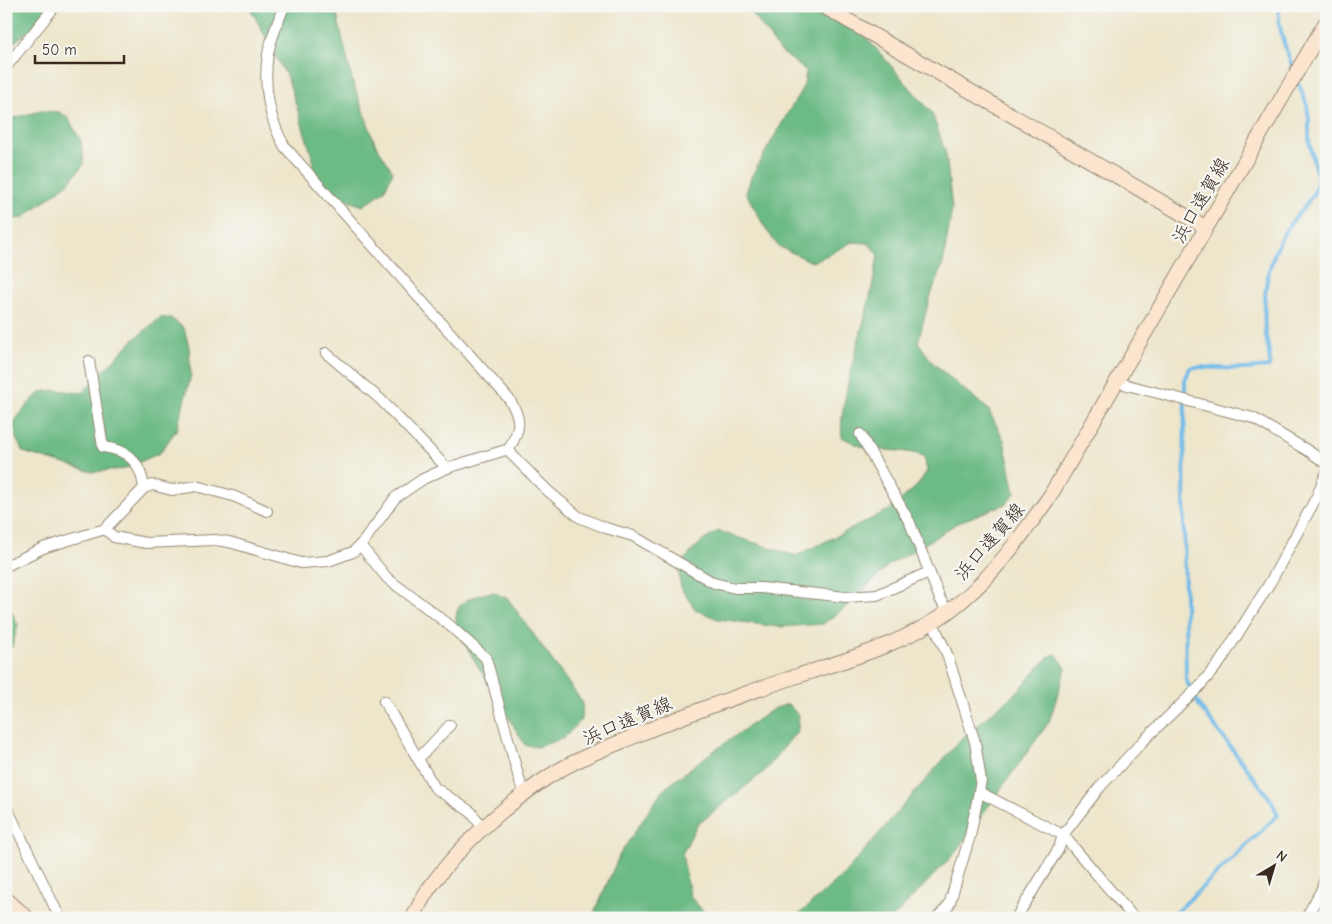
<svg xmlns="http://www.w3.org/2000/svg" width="1332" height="924" font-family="'Comic Neue','Klee One',sans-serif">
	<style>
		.forest { fill: #6cba84; stroke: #547251 }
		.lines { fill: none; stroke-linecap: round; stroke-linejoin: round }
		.stream { stroke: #6fbae8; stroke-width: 4 }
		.street-casing { stroke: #948874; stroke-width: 12 }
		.secondary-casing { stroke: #948874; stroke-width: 16 }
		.street { stroke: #fff; stroke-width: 10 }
		.secondary { stroke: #fbe5cf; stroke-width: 14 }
		.labels { text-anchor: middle; stroke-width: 4.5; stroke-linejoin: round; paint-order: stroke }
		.street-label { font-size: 19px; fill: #3b2a1e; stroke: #f6f6f2 }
	</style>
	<rect width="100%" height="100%" fill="#f6f6f2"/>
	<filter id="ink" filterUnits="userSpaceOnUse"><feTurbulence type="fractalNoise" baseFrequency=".02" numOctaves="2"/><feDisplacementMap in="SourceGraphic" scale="10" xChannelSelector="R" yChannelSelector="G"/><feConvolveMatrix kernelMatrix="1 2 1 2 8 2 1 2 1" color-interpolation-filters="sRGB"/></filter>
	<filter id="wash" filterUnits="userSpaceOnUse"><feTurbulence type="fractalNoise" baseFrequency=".0096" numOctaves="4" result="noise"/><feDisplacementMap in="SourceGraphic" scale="20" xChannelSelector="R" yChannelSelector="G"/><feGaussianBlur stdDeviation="1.12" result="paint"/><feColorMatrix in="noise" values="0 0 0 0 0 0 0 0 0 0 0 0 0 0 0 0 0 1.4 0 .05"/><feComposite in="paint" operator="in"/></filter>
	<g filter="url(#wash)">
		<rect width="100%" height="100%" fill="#ede6cb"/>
		<g class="forest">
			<polygon points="6,6 60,6 12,44 6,44"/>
			<polygon points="249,6 335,6 352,80 375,143 393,172 384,191 363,206 342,199 315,177 311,153 288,79"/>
			<path d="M747 6H839L932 113 946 154 952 209 943 264 929 300 918 342 932 362 956 383 988 409 1004 440 1015 493 1006 504 959 522 933 539 889 565 846 607 823 624 779 627 718 619 696 610 681 589 678 566 700 543 718 531 796 556 889 510 917 486 927 471 924 456C906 450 890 451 872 449 861 447 851 442 842 437 840 420 844 405 847 388 856 343 872 300 878 254L868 243 852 242 830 254 812 262 778 246 764 226 746 193 751 177 804 85 806 71 779 50Z"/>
			<polygon points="41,111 60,112 68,118 81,141 84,164 68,183 23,218 6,220 6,120"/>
			<path d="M160 318H171L184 328 189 347 191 375 177 429 160 453 124 469 92 472 23 452 16 438 14 422C21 414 33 396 42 392 53 388 70 392 82 393L133 340Z"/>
			<path d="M493 592 508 599 583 703 581 720 564 738 538 747 525 745 460 636C458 630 456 623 456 617 457 598 479 595 493 592Z"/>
			<polygon points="6,600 18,625 12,647 6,649"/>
			<polygon points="1056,654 1066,668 1049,722 954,854 893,918 795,918 843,875 962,738 1018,691 1048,657"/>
			<polygon points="788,704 798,715 798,730 765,771 697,825 682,854 690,896 709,918 592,918 620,854 662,791 697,763 773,709"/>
		</g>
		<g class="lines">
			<g class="stream">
				<path d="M1279 6C1277 29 1286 48 1293 69"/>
				<path d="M1170 918 1278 815 1271 800 1200 707 1186 680 1184 521 1185 380 1190 368 1195 367 1244 369 1269 367C1271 356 1268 347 1266 337 1263 314 1264 286 1271 264 1274 255 1278 244 1283 235 1294 214 1319 199 1318 174L1316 172 1309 140V119L1307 105 1297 80"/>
			</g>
		</g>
	</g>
	<g filter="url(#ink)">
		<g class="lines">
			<defs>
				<g id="street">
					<polyline points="6,67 55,6"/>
					<polyline points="326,353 380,399 447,468"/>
					<path d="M89 361 103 447C129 450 141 463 144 488L105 529"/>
					<polyline points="1116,382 1253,418 1310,452 1326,463"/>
					<polyline points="860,434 910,523 940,599 948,612"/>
					<polyline points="509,449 512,455 548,491 579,517 606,528 633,536 714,583 735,588 761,588 846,597 877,595 929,572"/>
					<polyline points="144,488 152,485 172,490 196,486 233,496 267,511"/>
					<polyline points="360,545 388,579 447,623 486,658 520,782 525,794"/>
					<path d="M6 566 43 548 105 529 114 537 146 543 215 540 229 542 301 563 328 561 353 552 364 541 395 498 423 479 447 468 509 449C521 428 522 419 509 399L285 147C269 120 263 85 268 54 271 38 278 22 284 6"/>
					<polyline points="932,621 947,654 975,742 981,781 970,836 949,905 937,918"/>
					<polyline points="384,701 435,788 471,812 483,828"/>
					<polyline points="418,759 450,725"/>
					<polyline points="979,792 1063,835 1134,918"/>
					<polyline points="6,806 60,918"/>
					<polyline points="1016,918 1059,848 1063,835 1100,787 1142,742 1198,688 1220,662 1271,581 1316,498 1326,474"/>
					<polyline points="1306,918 1321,891 1326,876"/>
				</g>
				<g id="secondary">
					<polyline points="823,6 1205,227"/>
					<polyline points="6,899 27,918"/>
					<path d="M413 918C418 908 423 896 430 887 462 843 503 807 548 777 571 762 598 751 623 741 680 716 738 696 797 676 849 659 904 644 949 611 991 580 1020 538 1050 496L1326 22"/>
				</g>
			</defs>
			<use href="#street" class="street-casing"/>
			<use href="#secondary" class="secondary-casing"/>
			<use href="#street" class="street"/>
			<use href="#secondary" class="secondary"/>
		</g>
	</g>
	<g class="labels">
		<g class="street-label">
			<text transform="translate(1200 200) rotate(-60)" y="7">浜口遠賀線</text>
			<text transform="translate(989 541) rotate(-49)" y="7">浜口遠賀線</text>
			<text transform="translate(627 720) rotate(-23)" y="7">浜口遠賀線</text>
		</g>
	</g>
	<rect width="1332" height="924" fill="none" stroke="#f6f6f2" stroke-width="25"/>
	<g transform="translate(1274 866) rotate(38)" stroke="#f6f6f2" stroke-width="4" paint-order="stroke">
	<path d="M0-4L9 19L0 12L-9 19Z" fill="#3b2a1e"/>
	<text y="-8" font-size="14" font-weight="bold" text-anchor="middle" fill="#3b2a1e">N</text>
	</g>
	<path d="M35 55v8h89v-8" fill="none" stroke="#3b2a1e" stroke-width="2.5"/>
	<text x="42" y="55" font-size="15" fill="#3b2a1e" stroke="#f6f6f2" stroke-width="4" paint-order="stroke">50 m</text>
</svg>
